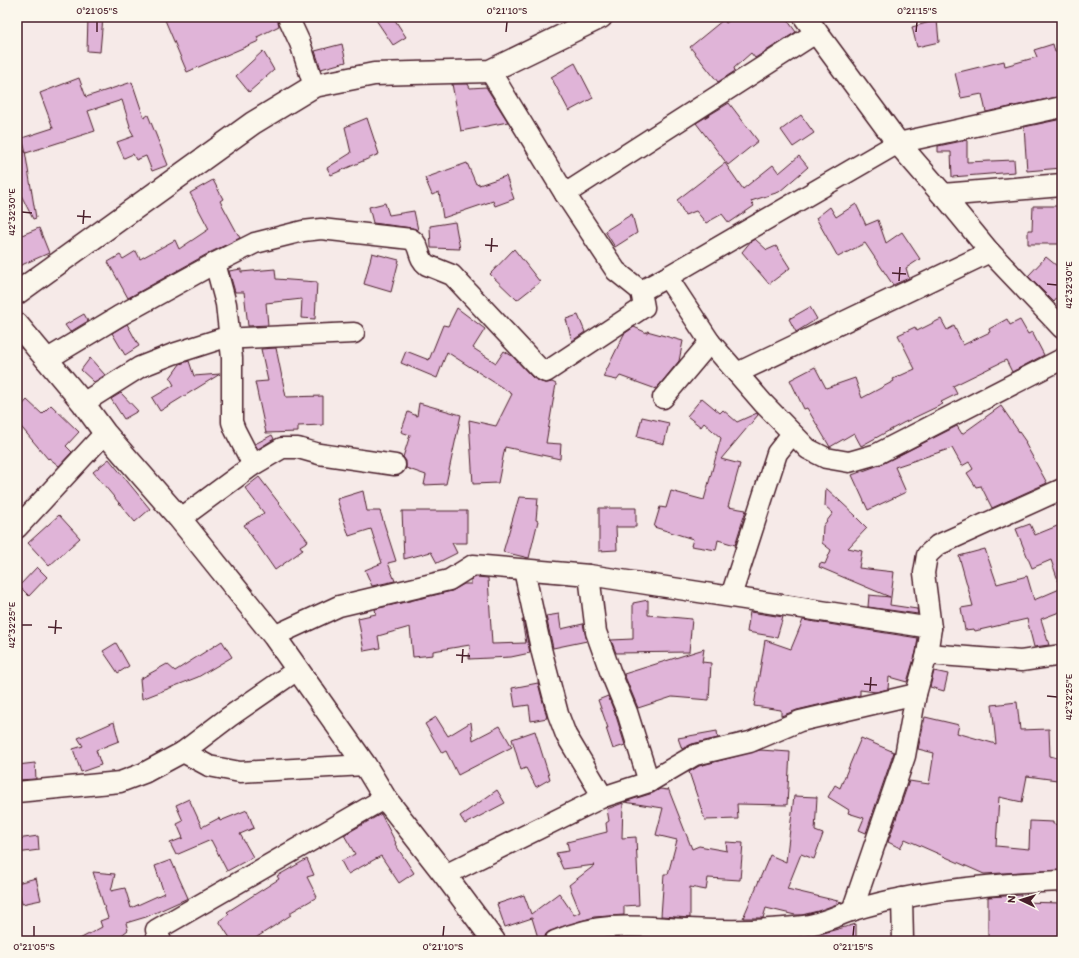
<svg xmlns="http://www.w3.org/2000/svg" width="1079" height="958" font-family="Itim,sans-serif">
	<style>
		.building { fill: #e0b4d8; stroke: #4a1f2b }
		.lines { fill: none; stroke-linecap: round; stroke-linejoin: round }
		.street-casing { stroke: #4a1f2b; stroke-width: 23 }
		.secondary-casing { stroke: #4a1f2b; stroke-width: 25 }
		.street { stroke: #fbf7ec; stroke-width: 20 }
		.secondary { stroke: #fbf7ec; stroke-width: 22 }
		.ticks { fill: none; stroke: #4a1f2b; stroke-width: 1.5 }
		.neatline { fill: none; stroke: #4a1f2b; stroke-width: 1.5 }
		.ticks-label { font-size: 10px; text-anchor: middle; fill: #4a1f2b }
	</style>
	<rect width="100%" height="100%" fill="#f6eae8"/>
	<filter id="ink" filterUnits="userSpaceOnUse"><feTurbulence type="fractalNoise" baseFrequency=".025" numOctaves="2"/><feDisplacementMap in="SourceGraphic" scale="8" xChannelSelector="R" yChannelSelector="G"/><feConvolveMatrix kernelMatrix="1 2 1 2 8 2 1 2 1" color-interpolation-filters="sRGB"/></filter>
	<g filter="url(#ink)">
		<g class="building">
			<polygon points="88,17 103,17 100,52 87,51"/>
			<polygon points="177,17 277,17 279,26 257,37 259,41 187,72 165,20"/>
			<polygon points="374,17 393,17 406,37 393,45"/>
			<polygon points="734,17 785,17 796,32 755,58 751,53 734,68 735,71 718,82 690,47 723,20 726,23"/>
			<polygon points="937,20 939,42 917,47 912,27"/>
			<polygon points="342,44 346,62 321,69 315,51"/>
			<polygon points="1053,44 1055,52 1058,52 1062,67 1062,96 986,112 982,94 961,98 955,73 1004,61 1005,66 1037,57 1034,50"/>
			<polygon points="263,51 274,70 249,92 236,76"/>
			<polygon points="575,63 593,98 569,111 551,77"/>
			<polygon points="79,78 86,97 132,82 144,118 148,115 168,165 152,171 146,156 136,160 133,154 124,158 117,142 134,136 129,127 130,126 122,100 88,111 95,131 26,153 22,138 53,128 40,93"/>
			<polygon points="452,84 468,84 470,88 486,87 508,122 461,131"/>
			<polygon points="729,103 758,141 728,165 696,123"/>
			<polygon points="801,115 814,133 793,147 781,130"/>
			<polygon points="367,118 379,154 331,175 327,168 351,153 345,127"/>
			<polygon points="1062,119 1062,168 1027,171 1024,127"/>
			<polygon points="967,140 967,162 1014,160 1015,172 952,177 951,152 938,152 938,146"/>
			<polygon points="17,151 25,151 36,218 33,219 17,187"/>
			<polygon points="799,156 808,167 779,192 751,201 754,206 729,223 722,214 706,223 696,211 685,215 677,200 725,163 743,189 773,165 779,173"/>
			<polygon points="467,163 476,184 479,183 479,185 506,176 514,199 495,206 493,201 443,218 439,192 432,195 425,178"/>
			<polygon points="213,180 223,199 220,201 240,238 209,253 128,298 108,262 120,255 123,259 136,251 140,259 175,240 179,249 209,229 190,193"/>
			<polygon points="385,203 389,215 414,211 418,230 412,228 373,223 369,207"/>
			<polygon points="856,204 866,225 878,220 886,243 902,232 920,259 906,268 909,278 893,285 865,243 838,257 816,218 830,207 836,217"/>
			<polygon points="1033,206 1062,206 1062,244 1028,244 1028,230 1032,230"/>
			<polygon points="632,214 637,233 615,247 605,231"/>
			<polygon points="455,222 460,249 431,248 430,226"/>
			<polygon points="39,228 49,253 17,267 17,237"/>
			<polygon points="755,239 767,250 776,246 790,268 769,284 742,252 751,241"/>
			<polygon points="514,249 540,282 517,300 490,274"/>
			<polygon points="372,253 399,260 391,292 364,284"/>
			<polygon points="1046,257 1062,270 1062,292 1054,302 1028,276"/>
			<polygon points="241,269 241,272 275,269 276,279 317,282 315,319 301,318 302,299 266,303 268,325 248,326 244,292 235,292 229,271"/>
			<polygon points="810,307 817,319 796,332 789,319"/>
			<polygon points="457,308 485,329 473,348 496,363 504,351 512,356 533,378 541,382 547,383 552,382 556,384 546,443 561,444 560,459 505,447 498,483 473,484 469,420 496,426 512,394 447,352 437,378 401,363 406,351 429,360 443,325 448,326"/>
			<polygon points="84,314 88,321 70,332 65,325"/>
			<polygon points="578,315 585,332 572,341 566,319"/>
			<polygon points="941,319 947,330 954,326 963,345 990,332 989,329 1007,319 1010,325 1020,320 1028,334 1032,332 1044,355 1012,372 1006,360 953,386 957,394 941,402 943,404 903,423 861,446 854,433 830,447 807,408 804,409 790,380 815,367 826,388 855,378 862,398 894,381 893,379 915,369 898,335 915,327 917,331"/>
			<polygon points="127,324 139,346 125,355 112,333"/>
			<polygon points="634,327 647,333 647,331 683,341 679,361 656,389 620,376 617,380 603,377 624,334"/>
			<polygon points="276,348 286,397 323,396 323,425 298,426 298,432 266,433 255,382 268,381 261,349"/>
			<polygon points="90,358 105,375 94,382 81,370"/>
			<polygon points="189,361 194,376 220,374 160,411 152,398 174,385 170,378 180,364"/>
			<polygon points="121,393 138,411 124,419 111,399"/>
			<polygon points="702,398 720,413 723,410 737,422 757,413 758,415 721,459 740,464 728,507 746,510 735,545 718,540 716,550 691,546 693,539 654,527 660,507 666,508 671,491 704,500 721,438 704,423 701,427 687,416"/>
			<polygon points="27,400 42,414 51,405 79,432 66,446 72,452 59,466 49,458 48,459 17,422 17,411"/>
			<polygon points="419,403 461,415 446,484 424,485 426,475 406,468 406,461 403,457 410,435 401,432 408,412 417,416"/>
			<polygon points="1001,406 1026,442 1025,443 1047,483 992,508 981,486 976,487 967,473 973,469 969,462 962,466 952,448 895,467 906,492 868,510 852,475 882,464 957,426 962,434"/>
			<polygon points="642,417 669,423 664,444 637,437"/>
			<polygon points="272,435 274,439 258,449 255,444"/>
			<polygon points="109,459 150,509 135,522 93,472"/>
			<polygon points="259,477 308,541 300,546 303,550 275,570 244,525 264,513 245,488"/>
			<polygon points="826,488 856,516 855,516 867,528 848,548 862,551 859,568 894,572 890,605 917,609 918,614 868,607 869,595 890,597 819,567 820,563 825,564 831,550 822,543 823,526 833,513 825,506"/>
			<polygon points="363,491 367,511 380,511 396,561 388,563 395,581 372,586 365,570 382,563 371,529 349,536 337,499"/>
			<polygon points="519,497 538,498 536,520 538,521 529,558 503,552"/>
			<polygon points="599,508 636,508 636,527 616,527 617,550 599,551"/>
			<polygon points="402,511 467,511 467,543 452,543 457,553 437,563 431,552 404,559"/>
			<polygon points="59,515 80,538 49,566 28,543"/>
			<polygon points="1030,524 1035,535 1062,524 1062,585 1060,586 1051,560 1032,568 1016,529"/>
			<polygon points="985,549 997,584 1027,576 1034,600 1062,588 1062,611 1041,619 1049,645 1034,647 1027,619 975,631 974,629 965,630 961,608 973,606 959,556"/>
			<polygon points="37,567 47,577 29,596 19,586"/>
			<polygon points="476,577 488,578 492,644 526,643 522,620 523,620 530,653 511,657 469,659 470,645 433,651 433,655 413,657 410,627 378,636 380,648 364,651 358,618 376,614 375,609 452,591 464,584 471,584 471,580"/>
			<polygon points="648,600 648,615 692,619 689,652 616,653 611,640 633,639 633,603"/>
			<polygon points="750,612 783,617 777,637 747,632"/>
			<polygon points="559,614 561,629 583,624 587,641 553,648 546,616"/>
			<polygon points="803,620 918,638 916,652 907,682 889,677 888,689 876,692 860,690 860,695 797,710 781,716 781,710 754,706 765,640 791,649"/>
			<polygon points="222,641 232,657 198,677 142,699 140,679 167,664 175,671"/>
			<polygon points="116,643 129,666 118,673 103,651"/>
			<polygon points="704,649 702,662 711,663 709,700 672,697 638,708 624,674"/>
			<polygon points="934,671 948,674 944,691 930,687"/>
			<polygon points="538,683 547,718 531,721 529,705 515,707 512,688"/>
			<polygon points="608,696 616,716 625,745 613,749 606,728 608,728 598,700"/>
			<polygon points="1017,702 1020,730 1049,729 1050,756 1061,759 1057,780 1027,776 1022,802 999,797 996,846 1029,849 1030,821 1053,822 1053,824 1062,825 1062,870 984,874 905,839 900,848 888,842 909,781 929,784 934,753 918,749 925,717 959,725 957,733 996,744 992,705"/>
			<polygon points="436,717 448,736 471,722 473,740 500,726 512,747 458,775 446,751 442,753 425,724"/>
			<polygon points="114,722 119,741 96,750 101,765 81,772 73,749 83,746 78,738"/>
			<polygon points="535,731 550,779 536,787 526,768 521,770 512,739"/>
			<polygon points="717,731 718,738 692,744 682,749 678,738"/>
			<polygon points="861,738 894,752 866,833 859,830 864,818 848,813 849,810 828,797 835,785 840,788"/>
			<polygon points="760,750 790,752 787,805 737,804 738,819 705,820 689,772 699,766"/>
			<polygon points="35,763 36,779 17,780 17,765"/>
			<polygon points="668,788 692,849 699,846 727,851 726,842 743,843 740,880 708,878 706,890 690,887 690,918 661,916 664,874 668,874 677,840 656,835 663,808 624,802 653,793 660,789 668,790"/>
			<polygon points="497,790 505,803 465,824 460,816"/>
			<polygon points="794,796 817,797 815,831 823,834 814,859 801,854 787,889 842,902 818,911 802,915 795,915 766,908 763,918 743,918 770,855 786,862"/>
			<polygon points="189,799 202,827 219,818 220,821 247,810 254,828 240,834 253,857 227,871 211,840 176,855 170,843 183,838 177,824 183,821 176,805"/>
			<polygon points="623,803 622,838 636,837 639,905 624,906 624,915 594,917 558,928 546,934 544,941 539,941 532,918 505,927 497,904 524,895 531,914 559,893 574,915 580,912 569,885 595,865 563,869 556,853 569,851 567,842 607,832 606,823 609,821 607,809"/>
			<polygon points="381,814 396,843 395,844 414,873 399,883 381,856 348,874 341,861 355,854 344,835"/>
			<polygon points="38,836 39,850 17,853 17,839"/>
			<polygon points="307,859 314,875 307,877 317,897 291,912 291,915 251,941 232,941 219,921 229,914 227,912 279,879 277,876"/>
			<polygon points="171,860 188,898 146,917 126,923 128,930 114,941 76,941 102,927 100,921 108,918 93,872 115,874 111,891 125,888 131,908 164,893 155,866"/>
			<polygon points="36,878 41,900 22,904 17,883"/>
			<polygon points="1021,895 1021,902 1062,903 1062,941 988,940 988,897"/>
			<polygon points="856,924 856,941 810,941 809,937"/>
		</g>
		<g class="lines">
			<defs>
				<g id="street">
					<polyline points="288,17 300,43 314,86"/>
					<polyline points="490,71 565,194 616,271 641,291"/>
					<polyline points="565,194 817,32"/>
					<polyline points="943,195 990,252 1062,328"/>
					<polyline points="215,263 226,304 232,358 232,422 235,430 253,465"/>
					<polyline points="667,277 710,342 763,403 808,449 826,458 849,462 877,454 1062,359"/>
					<path d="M46 360 119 316 215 263 255 243 303 231 321 229 411 239C421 245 417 258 427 265L452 275 539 368 546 372 644 307 641 291 667 277 898 143 1062 107"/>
					<polyline points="737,373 990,252"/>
					<polyline points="663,398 710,342"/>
					<polyline points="83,403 140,367 173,354 220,339 354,333"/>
					<polyline points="180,519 253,465 282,448 298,448 319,454 395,465"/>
					<polyline points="17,528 105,433"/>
					<polyline points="524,570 542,653 558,714 566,735 603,797"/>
					<polyline points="589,575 596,632 610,671 627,712 649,782"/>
					<polyline points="731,596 777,453 792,434"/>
					<polyline points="274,636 339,606 449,580 473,565 589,575 931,628"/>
					<polyline points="927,654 1021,661 1062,655"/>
					<polyline points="183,752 229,717 297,670"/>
					<polyline points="17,792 120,782 144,773 183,752 209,766 240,772 365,765"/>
					<polyline points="445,875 603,797 649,782 695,755 750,742 800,721 916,694"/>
					<polyline points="902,898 903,941"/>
					<polyline points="852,911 905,756 916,694 927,654 931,628 924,573 927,555 938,545 1062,489"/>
					<polyline points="161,941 156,930 385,798"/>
					<path d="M555 941C572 934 591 928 610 927 635 925 664 928 689 929 728 931 766 931 804 926 820 924 835 917 850 911 867 906 885 901 903 898 955 887 1009 883 1062 881"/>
				</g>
				<g id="secondary">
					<polyline points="805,17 898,143 943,195 1062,185"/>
					<polyline points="17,293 253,123 314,86 374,74 490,71 601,17"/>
					<polyline points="17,324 83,403 105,433 180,519 274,636 365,765 385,798 445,875 494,941"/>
				</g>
			</defs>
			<use href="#street" class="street-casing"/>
			<use href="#secondary" class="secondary-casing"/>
			<use href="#street" class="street"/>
			<use href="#secondary" class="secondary"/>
		</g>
	</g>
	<path class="ticks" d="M97 32V22M506 32 507 22M916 32 917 22M22 212 32 213M77 216 91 217M83 224 84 210M485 245 498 246M491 252 492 238M892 273 906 274M899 281 900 267M1047 284 1057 285M22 625H32M48 627 62 628M55 634 56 620M456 655 470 656M462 663 463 649M864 684 877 685M870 691 871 677M1047 696 1057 697M34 936V926M443 936 444 926M853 936 854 926"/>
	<rect width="1079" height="958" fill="none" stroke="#fbf7ec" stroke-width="44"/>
	<g transform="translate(1021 900) rotate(274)" stroke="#fbf7ec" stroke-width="3" paint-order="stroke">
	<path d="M0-3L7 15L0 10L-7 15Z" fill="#4a1f2b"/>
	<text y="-6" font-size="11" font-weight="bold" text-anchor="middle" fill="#4a1f2b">N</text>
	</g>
	<rect x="22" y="22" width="1035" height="914" class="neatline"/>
	<g class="ticks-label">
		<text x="97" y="14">0°21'05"S</text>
		<text x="507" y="14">0°21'10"S</text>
		<text x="917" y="14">0°21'15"S</text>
		<text transform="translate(11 212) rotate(-90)" y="4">42°32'30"E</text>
		<text transform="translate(1068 285) rotate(-90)" y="4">42°32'30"E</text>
		<text transform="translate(11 625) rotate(-90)" y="4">42°32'25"E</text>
		<text transform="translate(1068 697) rotate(-90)" y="4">42°32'25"E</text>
		<text x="34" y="950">0°21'05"S</text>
		<text x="443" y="950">0°21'10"S</text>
		<text x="853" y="950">0°21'15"S</text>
	</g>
</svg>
